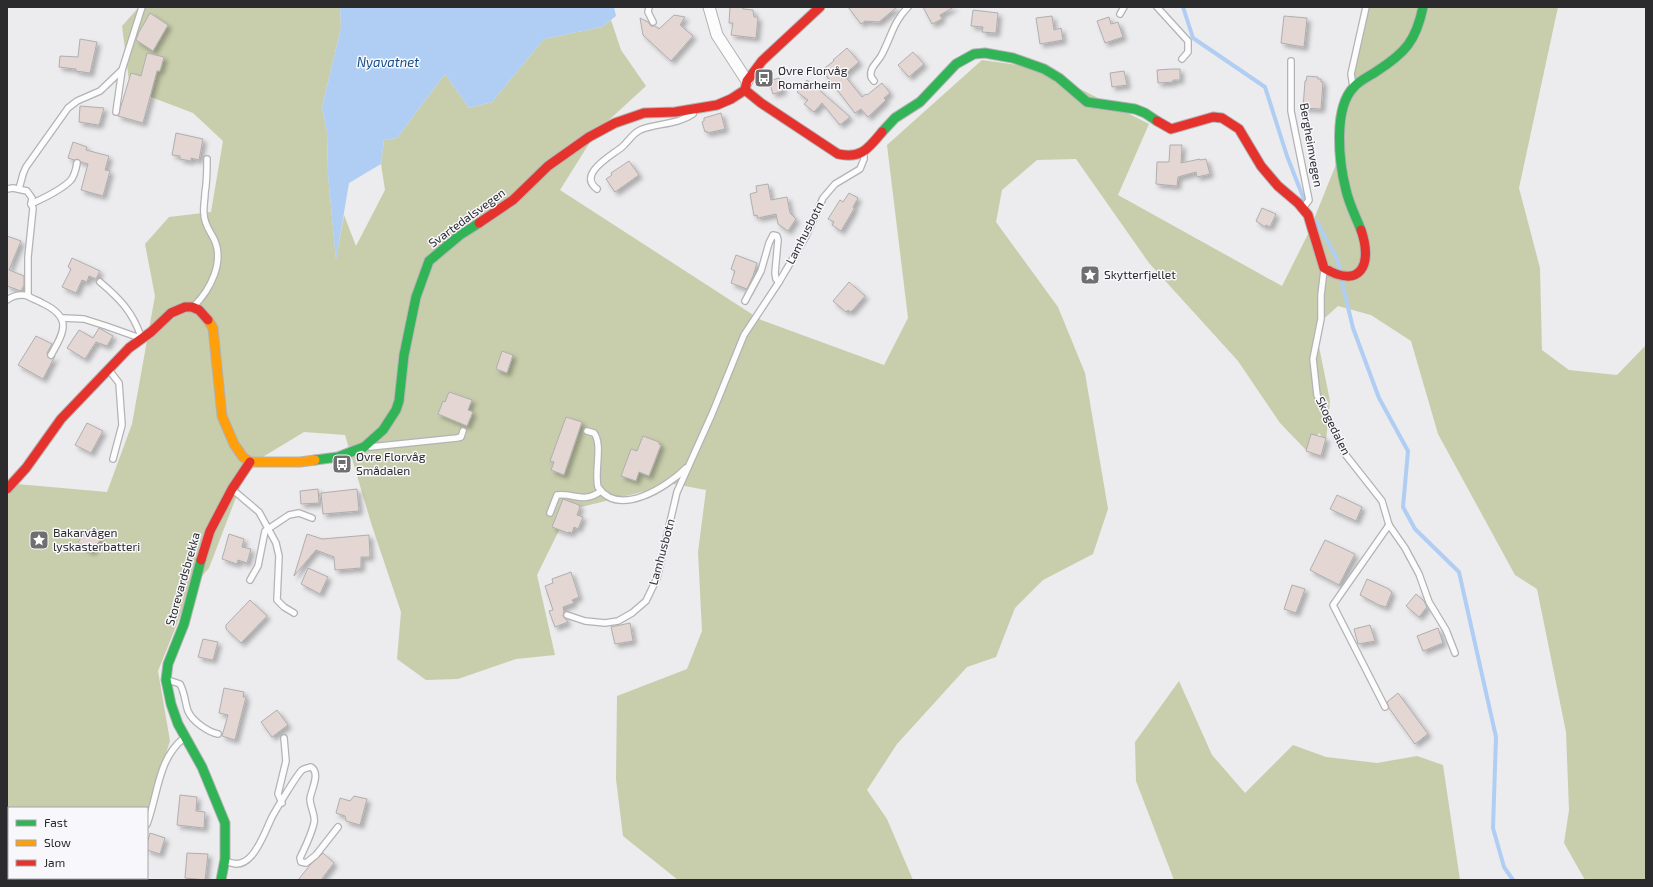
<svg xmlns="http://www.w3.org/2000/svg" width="1653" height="887" font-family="'Exo 2',sans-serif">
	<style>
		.forest { fill: #c8ceac }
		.water { fill: #b0cef3 }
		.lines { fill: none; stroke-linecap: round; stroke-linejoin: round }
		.stream { stroke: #b0cef3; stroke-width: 4 }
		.building { fill: #e4d6d3; stroke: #afaeaf; filter: url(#shadow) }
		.lane-casing { stroke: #b3b2b4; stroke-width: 8 }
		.street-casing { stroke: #b3b2b4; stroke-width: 13 }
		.fast-casing { stroke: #b3b2b4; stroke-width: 11 }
		.slow-casing { stroke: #b3b2b4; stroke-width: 11 }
		.jam-casing { stroke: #b3b2b4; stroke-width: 11 }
		.lane { stroke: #fcfcfc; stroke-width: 5.5 }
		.street { stroke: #fcfcfc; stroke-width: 11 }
		.fast { stroke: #30b455; stroke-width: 9 }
		.slow { stroke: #ff9f0a; stroke-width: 9 }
		.jam { stroke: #e5322d; stroke-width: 9 }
		.labels { text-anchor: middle; stroke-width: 3; stroke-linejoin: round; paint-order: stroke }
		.poi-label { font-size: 12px; fill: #2b2a2c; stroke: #f8f7fb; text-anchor: start }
		.street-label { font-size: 12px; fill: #2b2a2c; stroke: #f8f7fb }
		.water-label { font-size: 13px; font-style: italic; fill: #134d8a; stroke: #f8f7fb }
	</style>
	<defs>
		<filter id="shadow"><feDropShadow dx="3.5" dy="3.5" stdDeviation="2" flood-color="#0004"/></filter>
	</defs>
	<rect width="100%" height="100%" fill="#ecebed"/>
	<g class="forest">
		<polygon points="139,7 340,7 341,28 322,107 327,132 328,175 336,259 344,215 356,246 385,190 381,164 384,140 397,138 445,74 469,108 492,102 544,39 602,27 611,20 621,50 646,86 597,131 560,190 761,320 884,365 908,318 887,145 982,60 1039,68 1149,124 1118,195 1282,286 1308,234 1341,152 1357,50 1369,7 1558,7 1519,188 1540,268 1542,350 1569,370 1617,375 1646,345 1646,880 1585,880 1564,843 1569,810 1566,732 1537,589 1515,575 1438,434 1411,341 1371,315 1338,306 1315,327 1330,401 1326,441 1319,433 1306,450 1280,423 1238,361 1149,263 1076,159 1037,160 1002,190 996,222 1058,307 1085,373 1108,509 1093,554 1043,580 1015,608 996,657 967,667 897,744 867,790 887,819 913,880 678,880 623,836 616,779 617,696 687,669 702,631 698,552 706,490 674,484 569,510 537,575 555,655 516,659 458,679 426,680 397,659 401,612 372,526 345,435 304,432 248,466 209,568 191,589 158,671 170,741 147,811 147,808 9,808 9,878 125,878 125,880 7,880 7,496 17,484 107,492 132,424 155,296 145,244 169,217 211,212 223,141 193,113 130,89 122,26"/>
		<polygon points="1179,681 1212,755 1245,793 1293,745 1326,757 1377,763 1417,756 1443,765 1460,880 1174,880 1136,781 1135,742"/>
	</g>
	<polygon class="water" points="340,7 614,7 616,16 602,27 544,39 492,102 469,108 445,74 397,138 384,140 381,164 349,183 336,260 328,175 327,132 322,107 341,28"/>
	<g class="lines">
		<g class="stream">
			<polyline points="1183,7 1193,38 1265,87 1287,156 1305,202"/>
			<polyline points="1317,222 1337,259 1340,271"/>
			<polyline points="1341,278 1353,328 1379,398 1408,451 1403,507 1415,529 1459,572 1496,737 1493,828 1504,867 1513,880"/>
		</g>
	</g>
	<g class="building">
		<polygon points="730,7 743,7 743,9 753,10 754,17 758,17 756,38 731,35 733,23 729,23"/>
		<polygon points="848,7 897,7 879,22 865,21 861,24"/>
		<polygon points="923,7 954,7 940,15 942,19 932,24"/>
		<polygon points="973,10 998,13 996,33 982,32 983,27 971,26"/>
		<polygon points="150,13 168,25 153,51 136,40 139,32"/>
		<polygon points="674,15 685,17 680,25 693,36 671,61 643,35 640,18 648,22 651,26 655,26 659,29"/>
		<polygon points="1052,16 1054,30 1061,28 1063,40 1040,44 1036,18"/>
		<polygon points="1284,16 1307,18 1304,47 1281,43"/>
		<polygon points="1109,17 1111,24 1118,22 1123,37 1105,43 1097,21"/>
		<polygon points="80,39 97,42 90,73 76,71 76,69 59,67 60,56 78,57"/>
		<polygon points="847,48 859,62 844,75 862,97 866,94 867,95 882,83 890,93 884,98 886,100 868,117 861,109 855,113 822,70 834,61 833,60"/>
		<polygon points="913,52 924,64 909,77 898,65"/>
		<polygon points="147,53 164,57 160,71 157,71 143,123 118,116 131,73 141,76"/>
		<polygon points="1173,69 1180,69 1180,80 1173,80 1173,82 1158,83 1157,70"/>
		<polygon points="1124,71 1127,85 1112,87 1110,73"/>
		<polygon points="1307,76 1318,77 1318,79 1321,79 1321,82 1323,82 1321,109 1303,108 1305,81 1306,81"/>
		<polygon points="779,78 783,91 773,94 769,81"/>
		<polygon points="807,80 818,89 850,117 840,125 822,103 814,112 804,104 808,100 797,92"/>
		<polygon points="80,106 104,108 99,125 79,122"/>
		<polygon points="721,113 725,129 707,133 707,131 705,132 702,122 704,121 704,118"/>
		<polygon points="176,133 203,139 199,160 191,158 191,161 180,159 180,156 172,155"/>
		<polygon points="73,142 87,147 86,150 109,156 105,170 110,171 103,196 81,190 88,164 81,162 78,159 74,160 68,158"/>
		<polygon points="1170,145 1182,145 1181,163 1200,159 1200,160 1206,159 1210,174 1197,177 1196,172 1178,177 1177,186 1156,184 1157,162 1169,162"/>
		<polygon points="629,161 639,175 615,192 606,179 612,175 611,173"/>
		<polygon points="768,184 771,200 787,197 790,213 796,219 788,231 778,224 776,214 758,218 757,215 754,216 750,194 757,192 756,186"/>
		<polygon points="849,193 858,198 853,207 854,209 841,231 832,225 834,222 828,219 840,200 843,202"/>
		<polygon points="1262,208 1276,214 1270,227 1266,225 1265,227 1256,221"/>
		<polygon points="7,236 21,241 9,270 24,276 24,285 21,291 7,286"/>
		<polygon points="736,255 757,263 753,276 747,289 731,283 735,271 731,269"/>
		<polygon points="72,258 100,271 96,279 89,276 87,282 82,280 76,293 62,287 71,269 68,267"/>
		<polygon points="849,282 865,296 851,312 848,310 846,312 833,301"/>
		<polygon points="99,328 113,336 107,346 96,342 85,359 67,348 79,330 93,338"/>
		<polygon points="36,336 52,344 47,353 48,357 51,359 55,356 43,379 18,365"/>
		<polygon points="502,351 513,355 507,373 496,369"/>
		<polygon points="449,392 472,400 468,410 473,412 467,426 438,414 443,401 445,402"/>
		<polygon points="566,417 582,422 564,475 551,470 554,462 550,461"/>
		<polygon points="87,423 103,431 91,453 75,445"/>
		<polygon points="1311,434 1326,438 1321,456 1306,451"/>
		<polygon points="643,436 659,442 659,444 661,445 649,476 639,472 636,481 621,476 631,449 637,451"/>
		<polygon points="318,489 319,503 301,504 300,491"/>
		<polygon points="357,489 359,511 323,514 321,493"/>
		<polygon points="1337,495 1362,507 1356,521 1330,509"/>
		<polygon points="563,499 579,505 580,507 577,515 583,517 578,529 574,527 572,533 569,532 568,533 552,527"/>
		<polygon points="88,529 101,539 91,552 78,542"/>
		<polygon points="229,534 244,539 242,547 251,549 247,563 238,560 237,564 222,559"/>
		<polygon points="307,534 322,539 369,535 370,557 361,557 361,568 335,570 334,557 316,550 294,576"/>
		<polygon points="1325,540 1355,554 1339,585 1310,570"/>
		<polygon points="308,568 328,577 320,594 301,584"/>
		<polygon points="571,572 579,597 572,600 574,603 563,607 564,612 563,616 568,622 555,627 549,611 553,610 545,586 553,583 552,579"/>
		<polygon points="1367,579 1389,589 1389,590 1392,592 1386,607 1379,605 1360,595"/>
		<polygon points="1292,585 1305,589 1296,613 1284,609"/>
		<polygon points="1416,594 1424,601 1427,607 1419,617 1406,606"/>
		<polygon points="250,600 267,616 241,643 226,629 226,625"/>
		<polygon points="630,623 633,641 615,644 611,627"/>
		<polygon points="1370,625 1375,641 1358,644 1354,629"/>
		<polygon points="1438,628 1443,643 1423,651 1417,636"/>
		<polygon points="203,639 218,642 213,660 198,657"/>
		<polygon points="224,688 244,692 243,697 246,697 235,740 222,736 228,715 219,713"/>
		<polygon points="1398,693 1428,734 1415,744 1389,708 1387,702"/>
		<polygon points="277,710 288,725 272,737 261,722"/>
		<polygon points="180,795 197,797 196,811 205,812 204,828 177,825"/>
		<polygon points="354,796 367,799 360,825 346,821 345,816 336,813 340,798 350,801"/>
		<polygon points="150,833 165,838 160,854 147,850 147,844"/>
		<polygon points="187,853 208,854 205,880 185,878"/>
		<polygon points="323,853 334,863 321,880 298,880 310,865"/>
	</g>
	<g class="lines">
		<defs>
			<g id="lane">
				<polyline points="649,7 648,12 653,22"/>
				<polyline points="1157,7 1188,41 1188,52 1182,59"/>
				<polyline points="1120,14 1124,7"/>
				<polyline points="1291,61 1291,111 1309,200 1303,208"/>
				<path d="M874 81 871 77C869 68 877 63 881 56 891 38 893 22 908 7"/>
				<polyline points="1353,87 1351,74 1366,7"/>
				<polyline points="116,112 122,70 142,7"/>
				<path d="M7 189 13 188 27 191 32 198 31 204 33 208 28 257V296C32 299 37 300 42 303 72 317 65 331 51 355"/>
				<polyline points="19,189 23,174 26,167 68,108 77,101 100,91 122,70"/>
				<path d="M597 189C577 174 611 156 622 147 628 142 632 134 640 130 657 123 677 125 693 114"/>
				<path d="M31 204C42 199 61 190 70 181 74 177 76 169 77 163"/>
				<polyline points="1324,270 1321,295 1321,319 1313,359 1317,395 1324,411 1345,454 1382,501 1389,525 1405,548 1419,574 1429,602 1446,630 1455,653"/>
				<path d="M100 282C119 298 133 312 141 337"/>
				<path d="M7 300C13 296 21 294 28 296"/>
				<polyline points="745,301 761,271 769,243 773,235 777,236 778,240 775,273 776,279 779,282"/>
				<path d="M194 306C210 290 225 262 214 239 210 231 204 224 204 214 203 207 205 200 205 193 207 182 207 170 207 159"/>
				<polyline points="63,318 84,319 106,326 140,338"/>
				<polyline points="109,370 119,383 122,425 113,459"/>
				<path d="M587 431 594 433C603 444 594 472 598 487 619 518 667 487 686 468"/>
				<polyline points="370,447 457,438 461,437 463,431"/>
				<polyline points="233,490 259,512 276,543 279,556 277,600 284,607 294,613"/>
				<path d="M550 513 557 495C575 493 583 504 601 491"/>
				<polyline points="250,580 258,566 265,531 289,515 299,513 312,518"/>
				<polyline points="567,615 585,621 605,623 618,621 632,613 646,601 657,578 677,492 712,414 744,335 779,282 806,236 823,198 835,184 860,169 864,159 864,153"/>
				<path d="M168 680 180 684C185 693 185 703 188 711 192 721 208 732 218 734"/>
				<polyline points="1385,707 1333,605 1389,525"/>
				<polyline points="282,803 278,794 286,761 284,738"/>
				<path d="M147 824C158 795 158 758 184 738"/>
				<path d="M225 860C251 877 264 833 272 817 277 808 296 776 302 770 305 768 307 768 311 767 321 773 311 790 310 799 310 807 316 816 314 823 311 836 305 847 300 858L301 862 306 863 316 855 338 827"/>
				<polyline points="132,880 132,878"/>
			</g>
			<polyline id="street" points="709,7 717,35 747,81"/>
			<g id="fast">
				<polyline points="882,132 895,118 920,102 956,64 974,54 985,53 1013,58 1044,69 1059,78 1087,102 1135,109 1145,113 1157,121"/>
				<path d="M1361 230C1356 217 1349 204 1346 190 1339 163 1333 108 1354 87 1360 80 1370 76 1377 71 1405 53 1416 41 1423 7"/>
				<polyline points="315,460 338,457 364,447 383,430 396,410 399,401 404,355 416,297 429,261 460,235 479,223"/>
				<polyline points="201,560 184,624 168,664 166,680 171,704 178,724 202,767 225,823 225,859 221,880"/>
			</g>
			<polyline id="slow" points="208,320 213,328 222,416 234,444 243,457 250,462 300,462 315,460"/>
			<g id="jam">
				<path d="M745 90 761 103 838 154C861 159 868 149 882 132"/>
				<polyline points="745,90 747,81 762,61 820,7"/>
				<path d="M1157 121 1171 129 1213 117 1222 118 1239 129 1261 166 1278 186 1298 203 1308 215 1324 268C1361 290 1373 264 1361 230"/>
				<polyline points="479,223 513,200 548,166 589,137 615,123 644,113 675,112 717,105 731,99 745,90"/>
				<polyline points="7,489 26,468 61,419 129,348 151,332 171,313 185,307 192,307 199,310 208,320"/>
				<polyline points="201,560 210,531 232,489 250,462"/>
			</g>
		</defs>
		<use href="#lane" class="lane-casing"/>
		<use href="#street" class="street-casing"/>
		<use href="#fast" class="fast-casing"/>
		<use href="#slow" class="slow-casing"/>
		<use href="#jam" class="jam-casing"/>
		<use href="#lane" class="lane"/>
		<use href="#street" class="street"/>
		<use href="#fast" class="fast"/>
		<use href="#slow" class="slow"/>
		<use href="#jam" class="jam"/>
	</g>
	<defs>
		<symbol id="bus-square" viewBox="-11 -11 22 22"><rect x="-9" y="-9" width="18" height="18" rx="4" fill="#6f6e70" stroke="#f8f7fb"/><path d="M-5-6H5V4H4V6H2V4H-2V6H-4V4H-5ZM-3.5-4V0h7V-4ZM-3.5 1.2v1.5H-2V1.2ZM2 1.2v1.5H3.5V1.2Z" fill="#fff"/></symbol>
		<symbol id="sight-square" viewBox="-11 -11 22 22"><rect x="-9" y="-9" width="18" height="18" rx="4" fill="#6f6e70" stroke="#f8f7fb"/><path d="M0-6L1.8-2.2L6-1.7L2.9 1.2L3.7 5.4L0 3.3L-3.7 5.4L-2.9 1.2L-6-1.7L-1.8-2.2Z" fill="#fff"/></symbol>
	</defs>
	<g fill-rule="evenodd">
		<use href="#bus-square" x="753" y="67" width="22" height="22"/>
		<use href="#sight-square" x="1079" y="264" width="22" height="22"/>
		<use href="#bus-square" x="331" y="453" width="22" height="22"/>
		<use href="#sight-square" x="28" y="529" width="22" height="22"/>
	</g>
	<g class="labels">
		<g class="poi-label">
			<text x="778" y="75">Øvre Florvåg<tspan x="778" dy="14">Romarheim</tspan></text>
			<text x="1104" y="279">Skytterfjellet</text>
			<text x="356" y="461">Øvre Florvåg<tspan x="356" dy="14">Smådalen</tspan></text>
			<text x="53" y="537">Bakarvågen<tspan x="53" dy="14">lyskasterbatteri</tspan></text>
		</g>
		<g class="street-label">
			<text transform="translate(1311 145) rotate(80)" y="4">Bergheimvegen</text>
			<text transform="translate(467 218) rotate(-36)" y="4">Svartedalsvegen</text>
			<text transform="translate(805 233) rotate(-63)" y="4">Lamhusbotn</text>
			<text transform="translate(1333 426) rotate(64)" y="4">Skogedalen</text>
			<text transform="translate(662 552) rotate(-75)" y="4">Lamhusbotn</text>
			<text transform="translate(183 579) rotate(-74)" y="4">Storevardsbrekka</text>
		</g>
		<g class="water-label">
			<text x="388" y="67">Nyavatnet</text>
		</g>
	</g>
	<rect width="1653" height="887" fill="none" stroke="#2b2a2c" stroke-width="16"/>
	<rect x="8" y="807" width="140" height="72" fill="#f8f7fb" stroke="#a6a5a8"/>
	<rect x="16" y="820" width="20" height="6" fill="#30b455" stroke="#a6a5a8"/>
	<text x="44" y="827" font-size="12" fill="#2b2a2c">Fast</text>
	<rect x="16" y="840" width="20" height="6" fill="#ff9f0a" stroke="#a6a5a8"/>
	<text x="44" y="847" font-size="12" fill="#2b2a2c">Slow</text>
	<rect x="16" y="860" width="20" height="6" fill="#e5322d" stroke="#a6a5a8"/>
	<text x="44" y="867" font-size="12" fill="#2b2a2c">Jam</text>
</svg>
